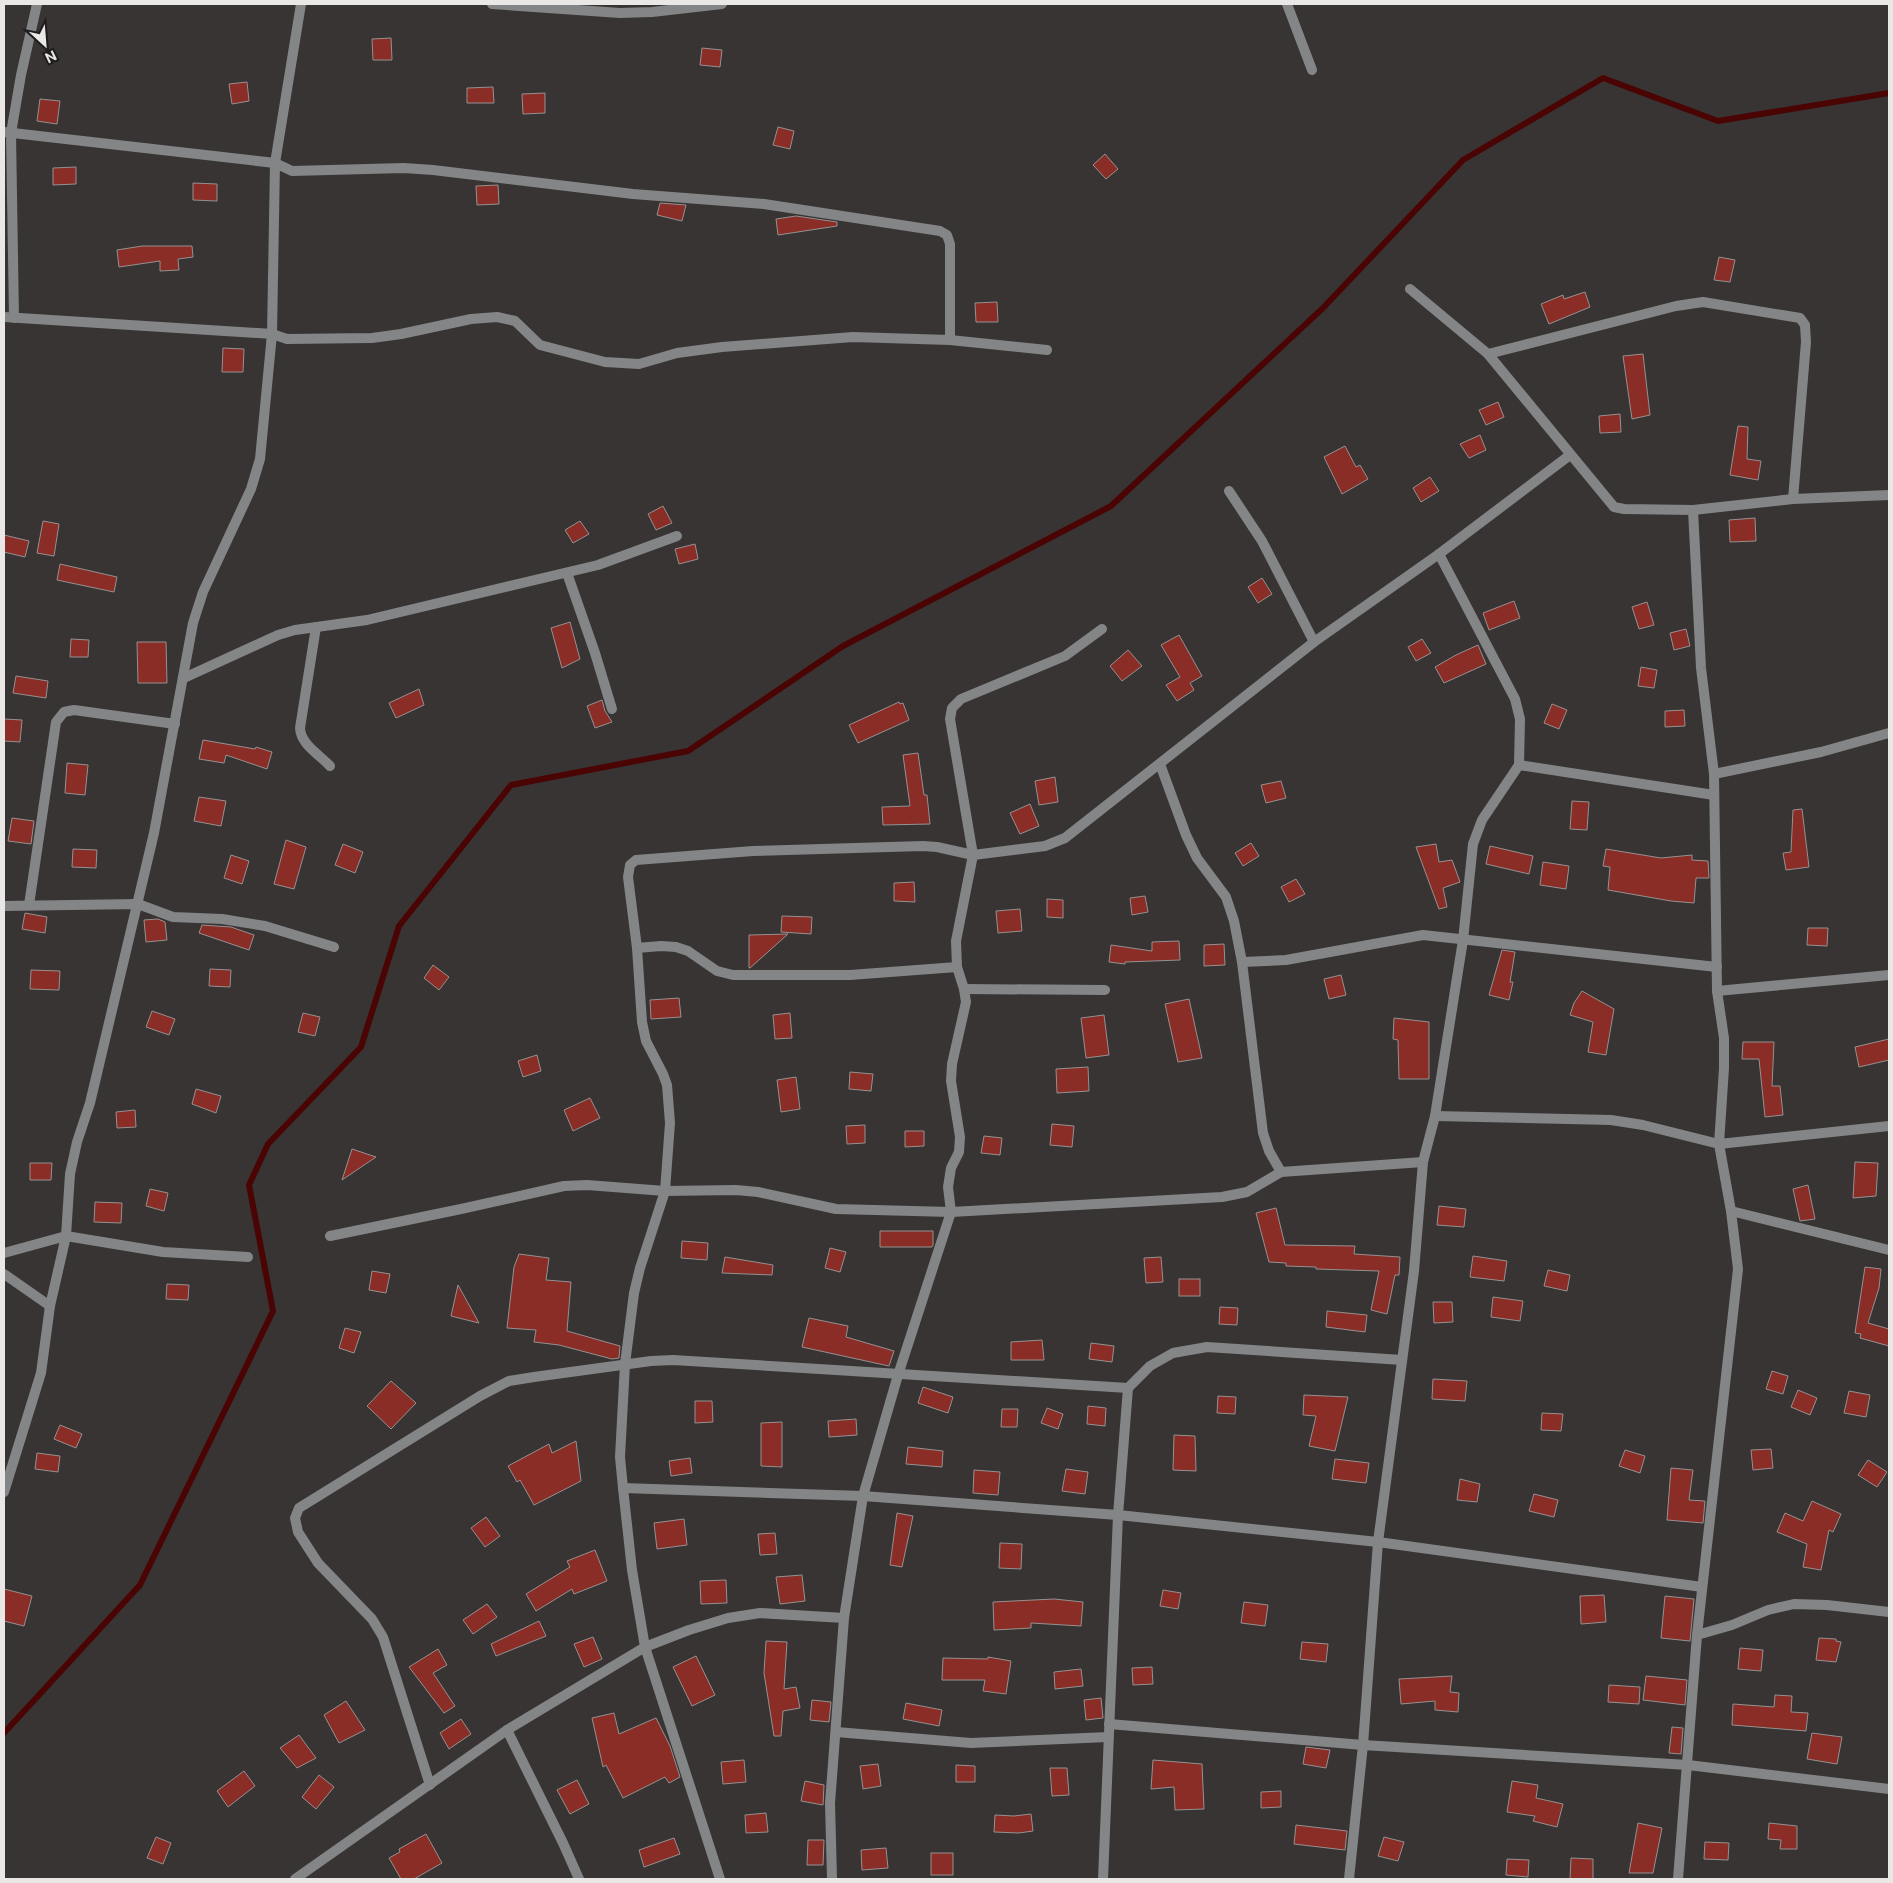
<svg xmlns="http://www.w3.org/2000/svg" width="1893" height="1883" font-family="'Public Sans',sans-serif">
	<style>
		.lines { fill: none; stroke-linecap: round; stroke-linejoin: round }
		.stream { stroke: #4b0404; stroke-width: 6 }
		.building { fill: #892d26; stroke: #969191 }
		.minor { stroke: #848586; stroke-width: 10 }
	</style>
	<rect width="100%" height="100%" fill="#373433"/>
	<g class="lines">
		<polyline class="stream" points="4,1733 140,1585 273,1311 249,1185 268,1144 361,1047 399,926 511,785 688,751 843,646 1111,506 1323,308 1463,160 1603,78 1718,121 1889,93"/>
	</g>
	<g class="building">
		<polygon points="391,38 392,60 373,60 372,39"/>
		<polygon points="702,48 722,50 720,67 700,65"/>
		<polygon points="247,82 249,101 232,104 229,84"/>
		<polygon points="493,87 494,103 467,103 467,88"/>
		<polygon points="545,93 545,113 523,114 522,94"/>
		<polygon points="40,99 60,101 57,124 37,121"/>
		<polygon points="778,127 794,131 790,149 773,145"/>
		<polygon points="1105,154 1118,169 1106,179 1093,165"/>
		<polygon points="76,167 76,184 53,185 53,168"/>
		<polygon points="193,183 217,184 217,201 193,200"/>
		<polygon points="498,185 499,204 477,205 476,186"/>
		<polygon points="660,203 686,205 682,221 657,215"/>
		<polygon points="796,216 837,222 837,226 778,235 776,219"/>
		<polygon points="142,246 192,246 193,257 178,259 179,270 160,271 160,261 119,267 117,250"/>
		<polygon points="1719,257 1735,260 1730,282 1714,280"/>
		<polygon points="1585,292 1590,307 1549,324 1541,304 1563,295 1564,299"/>
		<polygon points="997,302 998,322 976,322 975,303"/>
		<polygon points="223,348 244,349 243,372 222,372"/>
		<polygon points="1643,354 1650,415 1632,419 1623,356"/>
		<polygon points="1498,402 1504,417 1486,425 1479,410"/>
		<polygon points="1620,414 1621,432 1600,433 1599,416"/>
		<polygon points="1738,426 1748,427 1747,459 1761,461 1758,480 1730,475"/>
		<polygon points="1480,435 1486,450 1469,458 1460,444"/>
		<polygon points="1345,446 1356,467 1360,465 1368,479 1342,494 1324,457"/>
		<polygon points="1430,477 1439,491 1421,502 1413,488"/>
		<polygon points="663,506 672,523 656,530 648,514"/>
		<polygon points="1755,518 1756,541 1730,542 1729,520"/>
		<polygon points="43,521 59,524 54,556 37,553"/>
		<polygon points="580,521 589,534 573,543 565,530"/>
		<polygon points="4,535 29,541 25,557 4,552"/>
		<polygon points="695,544 698,559 679,564 675,549"/>
		<polygon points="60,564 117,577 114,592 57,580"/>
		<polygon points="1262,578 1272,594 1258,603 1248,587"/>
		<polygon points="1514,601 1520,618 1489,630 1483,613"/>
		<polygon points="1647,602 1654,625 1639,629 1632,607"/>
		<polygon points="570,622 580,659 562,668 551,628"/>
		<polygon points="1686,629 1690,646 1674,650 1670,633"/>
		<polygon points="1179,635 1202,676 1190,683 1194,690 1177,701 1166,685 1180,677 1161,645"/>
		<polygon points="71,639 89,640 88,657 70,657"/>
		<polygon points="1422,639 1431,653 1416,661 1408,647"/>
		<polygon points="137,642 166,642 167,683 138,683"/>
		<polygon points="1478,645 1486,664 1444,683 1435,667 1456,655"/>
		<polygon points="1128,650 1142,666 1122,681 1110,666"/>
		<polygon points="1641,667 1657,670 1654,688 1638,686"/>
		<polygon points="16,676 48,681 46,698 13,693"/>
		<polygon points="419,689 424,705 396,718 389,703"/>
		<polygon points="602,700 605,711 612,722 595,728 587,706"/>
		<polygon points="899,702 900,704 903,703 909,720 858,743 849,725"/>
		<polygon points="1552,704 1567,710 1559,729 1544,723"/>
		<polygon points="1684,710 1685,726 1665,727 1665,711"/>
		<polygon points="4,719 22,720 20,742 4,741"/>
		<polygon points="203,740 255,749 256,747 272,752 267,769 226,755 224,763 199,759"/>
		<polygon points="918,753 924,795 927,795 930,824 883,825 882,807 910,806 903,755"/>
		<polygon points="67,763 88,765 85,795 65,793"/>
		<polygon points="1055,777 1058,802 1039,805 1035,781"/>
		<polygon points="1281,781 1286,798 1266,803 1261,785"/>
		<polygon points="199,797 226,801 221,826 194,821"/>
		<polygon points="1572,801 1589,802 1587,830 1570,829"/>
		<polygon points="1030,804 1039,826 1020,834 1010,813"/>
		<polygon points="1802,809 1809,867 1786,870 1783,853 1791,852 1793,810"/>
		<polygon points="12,818 34,821 31,844 8,841"/>
		<polygon points="286,840 306,847 294,889 274,884"/>
		<polygon points="1251,843 1259,856 1243,866 1235,853"/>
		<polygon points="343,844 363,852 355,873 335,865"/>
		<polygon points="1436,844 1439,862 1452,860 1460,882 1443,888 1447,907 1439,909 1416,847"/>
		<polygon points="1490,846 1533,856 1529,874 1486,864"/>
		<polygon points="73,849 97,850 96,868 72,867"/>
		<polygon points="1606,849 1661,858 1692,855 1692,860 1708,861 1709,878 1696,878 1694,903 1671,901 1608,890 1610,867 1603,866"/>
		<polygon points="231,855 249,861 242,884 224,878"/>
		<polygon points="1543,862 1569,866 1566,889 1540,885"/>
		<polygon points="1296,879 1305,894 1289,902 1281,887"/>
		<polygon points="914,882 915,902 894,901 894,883"/>
		<polygon points="1145,896 1148,912 1132,915 1130,898"/>
		<polygon points="1047,899 1063,900 1063,918 1047,917"/>
		<polygon points="1020,909 1022,931 998,933 996,911"/>
		<polygon points="25,913 47,917 45,933 22,929"/>
		<polygon points="782,916 812,917 811,934 781,932"/>
		<polygon points="158,919 165,922 167,940 146,942 144,920"/>
		<polygon points="202,925 231,927 254,935 249,950 199,933"/>
		<polygon points="1808,928 1828,928 1827,946 1807,945"/>
		<polygon points="788,934 750,968 749,968 749,935"/>
		<polygon points="1179,941 1180,960 1125,962 1125,964 1109,962 1111,945 1152,951 1152,942"/>
		<polygon points="1224,944 1225,965 1204,966 1204,945"/>
		<polygon points="1502,950 1515,952 1510,982 1513,982 1509,1000 1489,995"/>
		<polygon points="433,965 449,977 439,990 424,978"/>
		<polygon points="210,969 231,970 230,987 209,986"/>
		<polygon points="31,970 60,971 59,990 30,989"/>
		<polygon points="1341,975 1346,995 1329,999 1324,979"/>
		<polygon points="1582,991 1614,1009 1606,1055 1588,1052 1593,1022 1570,1015 1574,1003"/>
		<polygon points="679,998 681,1017 651,1019 650,1000"/>
		<polygon points="1189,999 1202,1058 1178,1062 1165,1004"/>
		<polygon points="152,1011 175,1019 169,1035 146,1027"/>
		<polygon points="303,1013 320,1017 315,1036 298,1032"/>
		<polygon points="790,1013 792,1038 775,1039 773,1015"/>
		<polygon points="1104,1015 1109,1055 1086,1058 1081,1018"/>
		<polygon points="1394,1018 1429,1022 1429,1079 1399,1079 1398,1040 1393,1039"/>
		<polygon points="1889,1039 1889,1060 1859,1067 1855,1047"/>
		<polygon points="1743,1042 1774,1042 1772,1086 1780,1086 1783,1115 1765,1117 1759,1059 1742,1059"/>
		<polygon points="537,1055 541,1071 523,1077 518,1061"/>
		<polygon points="1088,1067 1089,1091 1057,1093 1056,1069"/>
		<polygon points="850,1072 873,1074 871,1091 849,1089"/>
		<polygon points="796,1077 800,1109 781,1112 777,1080"/>
		<polygon points="196,1089 221,1096 216,1113 192,1104"/>
		<polygon points="590,1098 600,1118 573,1131 564,1110"/>
		<polygon points="135,1110 136,1127 117,1128 116,1112"/>
		<polygon points="1052,1124 1074,1126 1072,1147 1050,1145"/>
		<polygon points="865,1125 865,1143 847,1144 846,1126"/>
		<polygon points="905,1131 924,1131 924,1146 905,1147"/>
		<polygon points="984,1136 1002,1138 1000,1155 981,1153"/>
		<polygon points="352,1149 376,1157 342,1180"/>
		<polygon points="1855,1162 1878,1163 1876,1196 1853,1198"/>
		<polygon points="30,1163 52,1163 51,1180 30,1180"/>
		<polygon points="1808,1185 1815,1219 1800,1221 1793,1189"/>
		<polygon points="150,1189 168,1193 164,1211 146,1206"/>
		<polygon points="95,1202 122,1203 121,1223 94,1222"/>
		<polygon points="1439,1206 1466,1209 1464,1227 1437,1225"/>
		<polygon points="1276,1208 1285,1245 1355,1246 1354,1254 1400,1257 1399,1275 1395,1275 1387,1314 1371,1310 1379,1271 1316,1269 1316,1267 1286,1266 1286,1263 1269,1262 1256,1213"/>
		<polygon points="880,1231 933,1231 933,1245 932,1247 880,1247"/>
		<polygon points="682,1241 708,1243 707,1260 681,1258"/>
		<polygon points="830,1248 846,1252 840,1272 825,1268"/>
		<polygon points="519,1254 549,1258 546,1280 571,1282 567,1331 620,1346 619,1358 612,1359 559,1345 534,1342 536,1330 507,1328 514,1267"/>
		<polygon points="1473,1256 1507,1261 1504,1281 1470,1277"/>
		<polygon points="725,1257 773,1265 772,1275 722,1273"/>
		<polygon points="1161,1257 1163,1282 1146,1283 1144,1258"/>
		<polygon points="1865,1267 1881,1269 1879,1288 1868,1323 1889,1329 1889,1346 1860,1338 1861,1334 1855,1333"/>
		<polygon points="1548,1270 1570,1275 1567,1291 1544,1286"/>
		<polygon points="372,1271 390,1274 386,1293 369,1290"/>
		<rect x="1179" y="1279" width="21" height="17"/>
		<polygon points="167,1284 189,1285 188,1300 166,1299"/>
		<polygon points="458,1285 479,1323 451,1316"/>
		<polygon points="1493,1297 1523,1301 1520,1321 1491,1317"/>
		<polygon points="1433,1302 1452,1302 1453,1322 1434,1323"/>
		<polygon points="1220,1307 1238,1308 1237,1325 1219,1324"/>
		<polygon points="1327,1311 1367,1315 1365,1332 1326,1327"/>
		<polygon points="809,1318 848,1326 846,1337 894,1351 889,1366 802,1347"/>
		<polygon points="345,1328 361,1332 354,1353 339,1348"/>
		<polygon points="1042,1340 1044,1360 1011,1360 1011,1342"/>
		<polygon points="1091,1343 1114,1346 1112,1362 1089,1359"/>
		<polygon points="1772,1371 1788,1376 1783,1394 1766,1389"/>
		<polygon points="1433,1379 1467,1381 1465,1401 1432,1399"/>
		<polygon points="391,1381 416,1403 391,1429 367,1406"/>
		<polygon points="923,1387 953,1397 948,1413 918,1403"/>
		<polygon points="1798,1390 1817,1398 1810,1415 1791,1407"/>
		<polygon points="1849,1391 1870,1395 1866,1417 1844,1413"/>
		<polygon points="1304,1395 1348,1397 1335,1451 1309,1446 1316,1416 1303,1415"/>
		<polygon points="1218,1396 1236,1397 1235,1414 1217,1413"/>
		<polygon points="695,1401 712,1401 713,1422 695,1423"/>
		<polygon points="1088,1406 1106,1408 1105,1426 1087,1424"/>
		<polygon points="1047,1408 1063,1414 1058,1429 1041,1423"/>
		<polygon points="1002,1409 1018,1409 1017,1427 1001,1427"/>
		<polygon points="1542,1413 1563,1414 1561,1431 1541,1430"/>
		<polygon points="856,1419 857,1435 829,1437 828,1421"/>
		<polygon points="782,1422 782,1467 761,1466 761,1423"/>
		<polygon points="60,1425 82,1434 76,1448 54,1439"/>
		<polygon points="1174,1435 1195,1436 1196,1471 1173,1470"/>
		<polygon points="576,1441 581,1481 534,1505 520,1480 517,1482 508,1466 549,1444 552,1453"/>
		<polygon points="908,1447 943,1451 942,1467 906,1464"/>
		<polygon points="1771,1449 1773,1468 1753,1470 1751,1450"/>
		<polygon points="1625,1450 1645,1456 1640,1473 1619,1466"/>
		<polygon points="37,1453 60,1456 58,1472 35,1469"/>
		<polygon points="690,1458 692,1473 671,1476 669,1461"/>
		<polygon points="1335,1459 1369,1463 1366,1483 1332,1479"/>
		<polygon points="1868,1460 1887,1472 1877,1487 1858,1475"/>
		<polygon points="1671,1468 1693,1470 1689,1500 1705,1501 1703,1523 1667,1520"/>
		<polygon points="1066,1469 1088,1472 1085,1494 1062,1491"/>
		<polygon points="974,1470 1000,1472 998,1495 973,1493"/>
		<polygon points="1460,1479 1480,1484 1477,1502 1457,1500"/>
		<polygon points="1534,1494 1558,1500 1554,1517 1529,1511"/>
		<polygon points="1812,1501 1841,1514 1833,1532 1829,1530 1821,1570 1803,1567 1807,1544 1777,1532 1785,1513 1803,1521"/>
		<polygon points="897,1513 913,1516 902,1567 890,1565"/>
		<polygon points="486,1517 500,1536 485,1547 471,1528"/>
		<polygon points="684,1519 687,1545 657,1549 654,1523"/>
		<polygon points="775,1533 777,1554 760,1555 758,1534"/>
		<polygon points="1000,1543 1022,1544 1021,1569 999,1568"/>
		<polygon points="595,1550 607,1581 574,1594 572,1589 536,1611 526,1594 570,1567 567,1561"/>
		<polygon points="802,1575 805,1601 780,1604 776,1577"/>
		<polygon points="726,1580 727,1603 701,1604 700,1581"/>
		<polygon points="4,1589 32,1596 24,1626 4,1621"/>
		<polygon points="1163,1590 1181,1593 1178,1609 1160,1606"/>
		<polygon points="1604,1595 1606,1622 1581,1624 1580,1596"/>
		<polygon points="1665,1596 1694,1599 1690,1641 1661,1638"/>
		<polygon points="1054,1599 1083,1602 1081,1626 1031,1623 1031,1628 994,1630 993,1602"/>
		<polygon points="1244,1602 1268,1605 1265,1626 1241,1623"/>
		<polygon points="487,1604 497,1617 473,1634 463,1620"/>
		<polygon points="539,1621 546,1636 496,1656 491,1644"/>
		<polygon points="593,1637 602,1659 584,1667 574,1644"/>
		<polygon points="1819,1638 1836,1639 1836,1641 1841,1642 1836,1662 1816,1660"/>
		<polygon points="766,1641 787,1642 784,1689 796,1687 800,1708 783,1711 781,1736 774,1736 764,1673"/>
		<polygon points="1302,1642 1328,1644 1326,1662 1300,1659"/>
		<polygon points="1740,1648 1763,1650 1761,1671 1738,1669"/>
		<polygon points="438,1649 447,1665 433,1673 455,1706 444,1713 409,1667"/>
		<polygon points="696,1656 715,1695 692,1706 673,1667"/>
		<polygon points="988,1657 1011,1661 1006,1694 983,1691 985,1680 942,1680 943,1658 988,1659"/>
		<polygon points="1152,1667 1153,1684 1133,1685 1132,1668"/>
		<polygon points="1081,1669 1083,1686 1055,1689 1054,1672"/>
		<polygon points="1452,1676 1450,1692 1459,1693 1458,1712 1435,1710 1435,1701 1401,1704 1399,1679"/>
		<polygon points="1646,1676 1687,1680 1685,1705 1643,1700"/>
		<polygon points="1609,1685 1640,1687 1639,1704 1608,1702"/>
		<polygon points="1775,1695 1792,1696 1791,1712 1808,1713 1806,1731 1732,1725 1733,1704 1774,1707"/>
		<polygon points="1101,1698 1103,1718 1086,1720 1084,1700"/>
		<polygon points="812,1700 831,1702 829,1722 810,1720"/>
		<polygon points="346,1701 365,1730 339,1743 324,1715"/>
		<polygon points="906,1703 942,1710 939,1726 903,1719"/>
		<polygon points="614,1713 619,1734 656,1718 670,1746 680,1777 669,1783 665,1777 623,1798 606,1765 603,1767 592,1718"/>
		<polygon points="461,1719 471,1734 449,1749 440,1733"/>
		<polygon points="1672,1727 1683,1728 1681,1754 1669,1753"/>
		<polygon points="1812,1733 1842,1737 1837,1764 1807,1759"/>
		<polygon points="299,1735 316,1758 297,1768 280,1748"/>
		<polygon points="1306,1747 1330,1750 1326,1768 1303,1764"/>
		<polygon points="744,1760 746,1782 723,1784 721,1762"/>
		<polygon points="1153,1760 1202,1764 1204,1809 1175,1810 1174,1787 1151,1789"/>
		<polygon points="878,1764 881,1786 863,1789 860,1766"/>
		<polygon points="956,1765 975,1766 975,1782 956,1782"/>
		<polygon points="1050,1768 1067,1768 1069,1795 1052,1796"/>
		<polygon points="244,1771 255,1786 228,1807 217,1791"/>
		<polygon points="319,1775 334,1787 316,1809 302,1797"/>
		<polygon points="577,1780 589,1804 570,1814 557,1790"/>
		<polygon points="805,1781 824,1785 823,1805 801,1801"/>
		<polygon points="1512,1781 1538,1785 1536,1798 1563,1804 1557,1827 1533,1821 1535,1816 1507,1812"/>
		<polygon points="1281,1791 1281,1807 1261,1808 1261,1792"/>
		<polygon points="766,1813 768,1832 746,1833 745,1815"/>
		<polygon points="1031,1814 1033,1831 1019,1833 994,1832 995,1815 1014,1816"/>
		<polygon points="1638,1823 1662,1828 1653,1873 1629,1873"/>
		<polygon points="1769,1823 1797,1826 1797,1849 1780,1849 1781,1840 1768,1839"/>
		<polygon points="1296,1825 1347,1831 1345,1850 1294,1844"/>
		<polygon points="426,1834 442,1863 414,1879 401,1879 389,1858 400,1852 399,1849"/>
		<polygon points="156,1837 171,1843 163,1864 147,1858"/>
		<polygon points="1384,1837 1404,1842 1398,1861 1378,1856"/>
		<polygon points="674,1838 680,1854 644,1867 639,1850"/>
		<polygon points="808,1840 824,1840 823,1865 807,1865"/>
		<polygon points="1705,1842 1729,1843 1728,1860 1704,1859"/>
		<polygon points="886,1848 888,1868 862,1870 861,1850"/>
		<rect x="931" y="1853" width="22" height="22"/>
		<polygon points="1571,1858 1593,1859 1593,1879 1570,1879"/>
		<polygon points="1507,1859 1529,1860 1528,1877 1506,1875"/>
	</g>
	<g class="lines">
		<g class="minor">
			<polyline points="492,4 620,13 652,12 722,4"/>
			<polyline points="1287,4 1312,70"/>
			<polyline points="4,132 275,163 292,171 404,168 433,170 633,194 764,204 940,231 947,235 950,244 950,340"/>
			<polyline points="1410,289 1488,354 1614,507 1624,509 1693,510 1793,499 1889,495"/>
			<polyline points="4,317 272,334 287,339 372,338 401,334 471,319 497,317 515,321 540,345 605,362 639,364 677,353 722,347 853,337 950,340 1047,350"/>
			<polyline points="14,318 11,133 21,75 37,4"/>
			<polyline points="1488,354 1676,306 1703,302 1800,318 1805,325 1806,342 1793,499"/>
			<polyline points="1229,491 1262,541 1314,642"/>
			<polyline points="567,573 595,653 612,709"/>
			<path d="M316 627 300 728C301 745 319 754 330 766"/>
			<polyline points="184,678 278,635 295,630 367,620 598,565 677,536"/>
			<polyline points="1160,764 1186,835 1197,858 1226,897 1234,921 1242,962 1263,1133 1269,1151 1281,1172"/>
			<polyline points="1519,765 1714,795"/>
			<polyline points="1714,774 1821,752 1889,733"/>
			<polyline points="29,905 56,722 64,712 74,710 175,724"/>
			<polyline points="4,906 138,904 173,917 222,919 265,926 334,947"/>
			<polyline points="637,948 661,946 676,947 688,951 717,971 733,975 850,975 957,967"/>
			<polyline points="1242,962 1286,960 1423,935 1717,967"/>
			<polyline points="964,989 1105,990"/>
			<polyline points="1717,991 1889,975"/>
			<polyline points="1435,1116 1611,1120 1643,1125 1719,1144 1889,1126"/>
			<polyline points="1731,1211 1889,1250"/>
			<polyline points="330,1236 461,1209 564,1186 587,1185 665,1191 736,1190 758,1192 836,1209 951,1212 1222,1197 1247,1192 1281,1172 1423,1162"/>
			<polyline points="4,1253 66,1236 163,1252 248,1257"/>
			<polyline points="4,1274 50,1306"/>
			<polyline points="623,1488 863,1496 1118,1515 1378,1542 1702,1587"/>
			<polyline points="4,1492 41,1373 50,1306 66,1236 70,1174 77,1142 90,1103 154,833 193,623 203,592 251,489 260,459 272,334 275,163 301,4"/>
			<polyline points="1697,1635 1732,1625 1768,1610 1794,1604 1827,1605 1889,1612"/>
			<polyline points="1109,1724 1363,1745 1688,1765 1889,1789"/>
			<polyline points="507,1730 563,1843 579,1879"/>
			<polyline points="836,1732 971,1743 1108,1737"/>
			<polyline points="430,1785 383,1637 372,1619 318,1563 298,1532 295,1518 299,1508 480,1396 509,1381 534,1377 651,1361 673,1360 1128,1388"/>
			<polyline points="295,1879 507,1730 645,1647 689,1630 728,1618 760,1613 844,1618"/>
			<polyline points="720,1879 645,1647 632,1570 623,1488 620,1457 625,1364 634,1293 640,1268 665,1191 670,1123 667,1085 663,1074 646,1041 642,1022 637,948 628,877 630,865 636,860 753,851 923,846 937,847 973,855 1045,846 1065,838 1314,642 1439,554 1570,455"/>
			<polyline points="832,1879 830,1803 844,1618 863,1496 898,1375 951,1212 948,1187 951,1168 959,1152 960,1137 951,1081 952,1064 966,1002 964,989 957,967 956,941 973,855 950,719 952,708 961,699 1065,656 1102,629"/>
			<polyline points="1103,1879 1118,1515 1128,1388 1150,1366 1173,1353 1207,1347 1402,1360"/>
			<polyline points="1349,1879 1363,1745 1378,1542 1414,1271 1423,1162 1435,1116 1463,940 1473,844 1482,820 1519,765 1520,719 1515,699 1439,554"/>
			<polyline points="1678,1879 1697,1635 1738,1269 1731,1211 1719,1144 1724,1068 1724,1038 1717,991 1714,774 1701,668 1693,510"/>
		</g>
	</g>
	<rect width="1893" height="1883" fill="none" stroke="#eae7e7" stroke-width="10"/>
	<g transform="translate(45 45) rotate(154)" stroke="#1e1c1c" stroke-width="4" paint-order="stroke">
	<path d="M0-4L9 19L0 12L-9 19Z" fill="#eae7e7"/>
	<text y="-8" font-size="14" font-weight="bold" text-anchor="middle" fill="#eae7e7">N</text>
	</g>
</svg>
